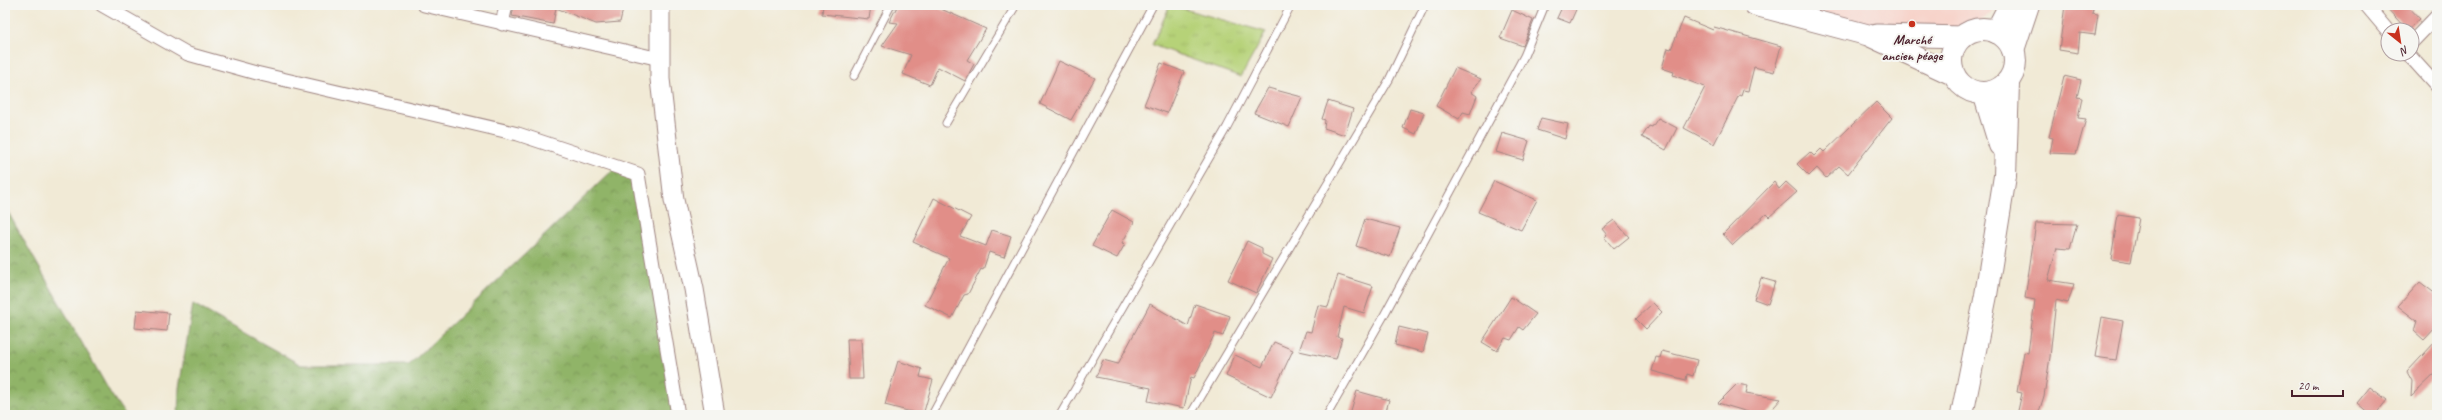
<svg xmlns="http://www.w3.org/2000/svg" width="2442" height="420" font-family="Caveat,sans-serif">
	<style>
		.built { fill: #f7d1c8 }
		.grass { fill: url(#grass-tufts); stroke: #807852 }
		.forest { fill: url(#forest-crowns); stroke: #6d6a4a }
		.building { fill: #e18e88 }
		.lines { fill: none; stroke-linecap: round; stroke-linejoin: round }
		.lane-casing { stroke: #9e8480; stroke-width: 9 }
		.street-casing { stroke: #9e8480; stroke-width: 15 }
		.secondary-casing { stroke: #9e8480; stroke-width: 21 }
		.primary-casing { stroke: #9e8480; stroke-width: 23 }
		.highway-casing { stroke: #9e8480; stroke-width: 24 }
		.lane { stroke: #fff; stroke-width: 7 }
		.street { stroke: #fff; stroke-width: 13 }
		.secondary { stroke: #fff; stroke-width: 19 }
		.primary { stroke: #fff; stroke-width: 21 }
		.highway { stroke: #fff; stroke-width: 22 }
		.poi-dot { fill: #c8321e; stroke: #f6f6f2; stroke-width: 1.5 }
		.labels { text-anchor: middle; stroke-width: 4; stroke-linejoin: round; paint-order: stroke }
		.poi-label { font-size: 14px; font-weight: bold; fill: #4a1f2b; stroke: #f6f6f2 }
	</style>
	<defs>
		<pattern id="grass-tufts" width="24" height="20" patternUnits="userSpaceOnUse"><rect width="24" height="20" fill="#b6d278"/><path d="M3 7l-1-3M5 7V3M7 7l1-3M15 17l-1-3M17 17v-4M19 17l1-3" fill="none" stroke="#9eb468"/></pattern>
		<pattern id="forest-crowns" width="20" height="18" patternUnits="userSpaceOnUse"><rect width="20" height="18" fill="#90b468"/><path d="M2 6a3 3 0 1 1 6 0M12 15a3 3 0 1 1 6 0" fill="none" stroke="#789256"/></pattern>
	</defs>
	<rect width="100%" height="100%" fill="#f6f6f2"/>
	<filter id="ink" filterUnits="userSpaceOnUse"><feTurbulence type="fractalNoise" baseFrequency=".025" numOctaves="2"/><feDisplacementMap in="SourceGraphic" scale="8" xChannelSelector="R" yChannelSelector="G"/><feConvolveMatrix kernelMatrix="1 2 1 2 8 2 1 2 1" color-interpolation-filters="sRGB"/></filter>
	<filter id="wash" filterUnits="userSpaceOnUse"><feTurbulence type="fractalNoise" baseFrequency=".012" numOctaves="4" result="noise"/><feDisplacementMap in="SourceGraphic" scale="16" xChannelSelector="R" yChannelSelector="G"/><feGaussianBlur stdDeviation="0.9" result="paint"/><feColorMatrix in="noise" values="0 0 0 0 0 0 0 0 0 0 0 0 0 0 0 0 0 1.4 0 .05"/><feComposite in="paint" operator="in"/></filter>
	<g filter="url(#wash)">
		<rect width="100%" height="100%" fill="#f1ead6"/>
		<polygon class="built" points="1764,5 1999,5 1985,18 1963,31 1874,30"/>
		<polygon class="grass" points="1170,5 1266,32 1241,77 1152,45"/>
		<g class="forest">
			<polygon points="616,167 638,174 679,415 178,415 179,388 193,304 301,365 409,365"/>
			<polygon points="5,207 111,394 125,415 5,415"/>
		</g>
		<g id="blocks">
			<g class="building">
				<polygon points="514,5 624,5 620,22 596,24 556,8 553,24 512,16"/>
				<polygon points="823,5 871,6 869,19 822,14"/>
				<polygon points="898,5 932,5 986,29 967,60 974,64 965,81 938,67 930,85 903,74 911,55 882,46 898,23 889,22"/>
				<polygon points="1563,5 1578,5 1570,23 1557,18"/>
				<polygon points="2065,5 2094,5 2092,13 2098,14 2095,35 2080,33 2078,53 2059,50"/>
				<polygon points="2384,5 2407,5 2420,19 2407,30"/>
				<polygon points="1512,10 1533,20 1523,46 1500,38"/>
				<polygon points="1684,18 1713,30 1714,27 1781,46 1774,72 1754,67 1748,91 1743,90 1741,96 1739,95 1714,144 1684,128 1705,87 1673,75 1674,72 1662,68 1668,48 1671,49"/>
				<polygon points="1059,61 1095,78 1071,120 1040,104"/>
				<polygon points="1161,63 1184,72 1167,113 1144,105"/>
				<polygon points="1455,68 1481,79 1471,92 1477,96 1470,114 1463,112 1459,119 1436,106"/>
				<polygon points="2064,76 2081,80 2077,97 2082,98 2078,118 2086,119 2076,154 2050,153 2053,138 2049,137"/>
				<polygon points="1268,88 1302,97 1289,127 1254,113"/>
				<polygon points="1328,101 1353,109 1345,135 1324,128 1325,120 1322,119"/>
				<polygon points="1876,102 1892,118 1848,174 1839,166 1826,178 1817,168 1809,176 1797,164 1810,152 1814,156 1821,149 1824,152"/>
				<polygon points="1410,109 1424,113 1416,134 1403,128"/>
				<polygon points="1541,118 1568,124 1565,139 1537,130"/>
				<polygon points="1658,118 1677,128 1666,150 1642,137 1649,126 1652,127"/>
				<polygon points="1502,133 1529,141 1523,160 1496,152"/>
				<polygon points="1494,181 1537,200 1521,230 1478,212"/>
				<polygon points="1774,182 1779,189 1786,182 1797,192 1769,217 1766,214 1733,245 1723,234"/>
				<polygon points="934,198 971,217 960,236 986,246 992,230 1011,236 1004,257 989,252 983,270 981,269 968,294 964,295 952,318 925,305 949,258 913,242"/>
				<polygon points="1112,210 1134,222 1122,243 1125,244 1117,258 1092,246"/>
				<polygon points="2118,215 2139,218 2131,262 2111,259"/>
				<polygon points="1365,219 1400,228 1390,257 1356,246"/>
				<polygon points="1614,220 1629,237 1614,249 1604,237 1607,235 1602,229"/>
				<polygon points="2036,223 2077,224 2070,249 2057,248 2048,280 2074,284 2068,303 2056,300 2050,357 2044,396 2038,415 2017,415 2022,393 2017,392 2024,352 2028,353 2035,300 2025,298"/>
				<polygon points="1247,241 1262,248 1262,254 1272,259 1256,293 1228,280"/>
				<polygon points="1338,275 1373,286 1364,313 1344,307 1337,337 1342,338 1336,359 1299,351 1306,331 1311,332 1318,305 1328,307"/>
				<polygon points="1761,278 1775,282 1768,304 1754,299"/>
				<polygon points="2420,282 2437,295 2437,326 2424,340 2414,331 2417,321 2398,306"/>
				<polygon points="1511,297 1536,314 1523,330 1519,327 1511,340 1505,338 1497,351 1482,342"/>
				<polygon points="1653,303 1662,312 1646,329 1636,319"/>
				<polygon points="1150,304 1188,326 1195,304 1230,316 1223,336 1215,333 1194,378 1191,377 1184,408 1148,401 1151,388 1096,377 1103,360 1118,364"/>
				<polygon points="137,310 169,313 167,331 135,328"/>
				<polygon points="2102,317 2123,321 2116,360 2095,357"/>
				<polygon points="1399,327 1428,334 1423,352 1395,345"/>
				<polygon points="847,339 861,339 863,379 849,379"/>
				<polygon points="2437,340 2437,372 2411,397 2412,381 2407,372"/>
				<polygon points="1274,342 1293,350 1271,397 1226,376 1235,355 1262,367"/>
				<polygon points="1662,351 1697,360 1693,376 1687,374 1686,380 1652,371 1656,357 1660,358"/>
				<polygon points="898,361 922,369 920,377 933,380 923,415 885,405"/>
				<polygon points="1737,384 1748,386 1746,393 1781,399 1767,415 1758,415 1718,403"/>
				<polygon points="2370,387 2387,400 2375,415 2371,415 2357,403"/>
				<polygon points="1357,391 1389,400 1385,415 1350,415"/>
			</g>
		</g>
	</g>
	<g filter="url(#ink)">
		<use href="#blocks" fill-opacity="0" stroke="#9e8480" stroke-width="1"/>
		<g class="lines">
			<defs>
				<g id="lane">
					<polyline points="854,76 891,5"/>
					<polyline points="946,123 1016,5"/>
					<polyline points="1192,412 1389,80 1425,5"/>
					<polyline points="932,415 1153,5"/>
					<polyline points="1060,415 1227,127 1291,5"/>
					<polyline points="1327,415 1382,319 1524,56 1545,5"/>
				</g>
				<g id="street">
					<polyline points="102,5 188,54 256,73 518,134 638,174 678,415"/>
					<polyline points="424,5 660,59"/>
					<polyline points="2366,5 2388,31"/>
					<polyline points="502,24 506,5"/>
					<polyline points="2412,42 2437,16"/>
					<polyline points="2408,54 2437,86"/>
				</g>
				<polyline id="secondary" points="660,5 660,79 674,200 694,289 715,415"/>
				<g id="primary">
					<polyline points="1755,5 1868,35 1954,75"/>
					<polyline points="1877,35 1963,37"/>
				</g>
				<g id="highway">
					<circle cx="1983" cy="61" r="32"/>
					<polyline points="1996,32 2010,5"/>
					<polyline points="2013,50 2028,5"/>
					<polyline points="1984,93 2000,145"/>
					<polyline points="1962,415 1986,295 2005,176 2008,83"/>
				</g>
			</defs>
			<use href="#lane" class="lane-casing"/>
			<use href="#street" class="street-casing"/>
			<use href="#secondary" class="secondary-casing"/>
			<use href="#primary" class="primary-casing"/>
			<use href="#highway" class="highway-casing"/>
			<use href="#lane" class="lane"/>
			<use href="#street" class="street"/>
			<use href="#secondary" class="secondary"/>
			<use href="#primary" class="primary"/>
			<use href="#highway" class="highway"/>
		</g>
	</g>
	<circle class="poi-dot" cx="1912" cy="24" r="4"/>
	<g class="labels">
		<g class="poi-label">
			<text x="1912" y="44">Marché<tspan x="1912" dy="16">ancien péage</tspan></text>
		</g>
	</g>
	<rect width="2442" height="420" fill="none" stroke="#f6f6f2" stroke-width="20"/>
	<g transform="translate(2400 42) rotate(150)"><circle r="19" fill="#f6f6f2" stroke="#b1a0a2"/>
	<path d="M0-3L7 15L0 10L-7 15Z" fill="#c8321e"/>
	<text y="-6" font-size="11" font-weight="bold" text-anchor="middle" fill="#4a1f2b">N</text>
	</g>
	<path d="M2292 390v6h51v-6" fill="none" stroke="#4a1f2b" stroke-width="2"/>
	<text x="2298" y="390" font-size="12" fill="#4a1f2b" stroke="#f6f6f2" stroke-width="3" paint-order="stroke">20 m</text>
</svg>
